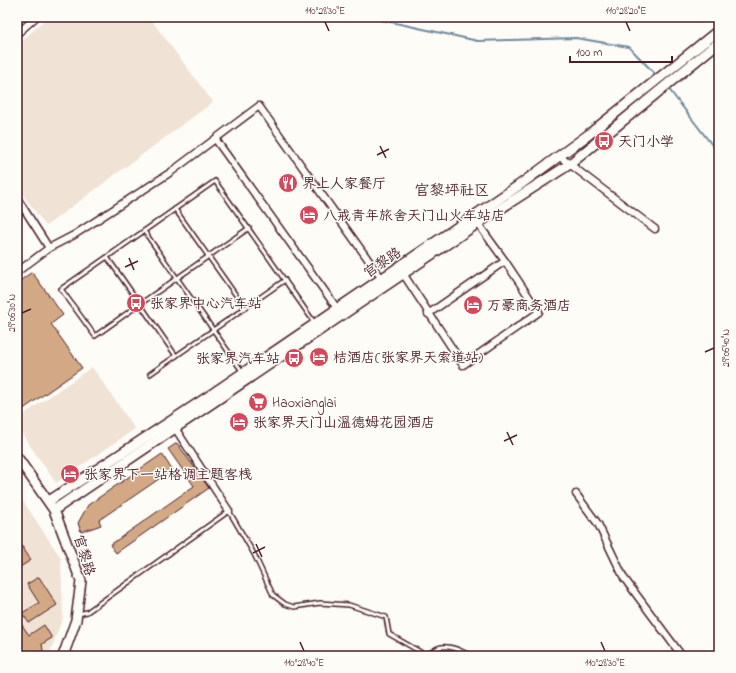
<svg xmlns="http://www.w3.org/2000/svg" width="736" height="673" font-family="'Indie Flower','LXGW WenKai TC',sans-serif">
	<style>
		.built { fill: #f0e3d5 }
		.lines { fill: none; stroke-linecap: round; stroke-linejoin: round }
		.stream { stroke: #6f899c; stroke-width: 2 }
		.building { fill: #d3a985; stroke: #4a1f2b }
		.lane-casing { stroke: #4a1f2b; stroke-width: 6 }
		.street-casing { stroke: #4a1f2b; stroke-width: 9 }
		.secondary-casing { stroke: #4a1f2b; stroke-width: 12 }
		.lane { stroke: #fdfcf7; stroke-width: 3 }
		.street { stroke: #fdfcf7; stroke-width: 6 }
		.secondary { stroke: #fdfcf7; stroke-width: 9 }
		.ticks { fill: none; stroke: #4a1f2b; stroke-width: 1.5 }
		.labels { text-anchor: middle; stroke-width: 3; stroke-linejoin: round; paint-order: stroke }
		.poi-label { font-size: 14px; fill: #4a1f2b; stroke: #fdfcf7; text-anchor: start }
		.street-label { font-size: 14px; fill: #4a1f2b; stroke: #fdfcf7 }
		.neighbourhood-label { font-size: 15px; fill: #4a1f2b; stroke: #fdfcf7 }
		.neatline { fill: none; stroke: #4a1f2b; stroke-width: 1.5 }
		.ticks-label { font-size: 10px; text-anchor: middle; fill: #4a1f2b }
	</style>
	<rect width="100%" height="100%" fill="#fdfcf7"/>
	<filter id="ink" filterUnits="userSpaceOnUse"><feTurbulence type="fractalNoise" baseFrequency=".025" numOctaves="2"/><feDisplacementMap in="SourceGraphic" scale="8" xChannelSelector="R" yChannelSelector="G"/><feConvolveMatrix kernelMatrix="1 2 1 2 8 2 1 2 1" color-interpolation-filters="sRGB"/></filter>
	<g filter="url(#ink)">
		<g class="built">
			<polygon points="47,17 149,17 213,102 46,226 17,187 17,46"/>
			<polygon points="92,367 135,429 56,483 17,427 17,419"/>
			<polygon points="17,492 61,558 63,617 49,656 17,656"/>
		</g>
		<g class="lines">
			<g class="stream">
				<polyline points="368,17 478,41 576,38 629,47 657,76"/>
				<polyline points="668,88 719,154"/>
			</g>
		</g>
		<g class="building">
			<polygon points="32,272 63,315 51,324 82,368 19,412 17,409 17,283"/>
			<polygon points="177,443 209,488 116,553 110,545 194,486 168,449"/>
			<polygon points="162,454 172,470 99,520 101,525 81,532 78,523 88,505"/>
			<polygon points="17,539 31,560 17,569"/>
			<polygon points="39,577 57,605 29,623 22,613 39,603 27,584"/>
			<polygon points="17,618 29,635 44,625 52,638 42,644 43,650 39,656 17,656"/>
		</g>
		<g class="lines">
			<defs>
				<g id="lane">
					<polyline points="175,209 245,308"/>
					<polyline points="107,257 61,289 95,336 140,304 107,257 144,231"/>
					<polyline points="176,356 140,304 249,228"/>
					<polyline points="242,371 144,231 215,181 314,322"/>
					<polyline points="150,374 285,280"/>
					<path d="M78 614 87 612 229 511 254 554 273 595 285 604 294 607 320 603 349 605 386 617 389 634 424 654C431 654 432 651 438 648 449 644 462 651 471 656"/>
				</g>
				<g id="street">
					<polyline points="17,34 36,17"/>
					<polyline points="216,140 339,311"/>
					<polyline points="559,156 655,229"/>
					<polyline points="17,198 49,248"/>
					<polyline points="17,272 49,248 74,235 171,172 259,106 382,279"/>
					<polyline points="402,272 463,365 539,312 505,261 476,221"/>
					<polyline points="428,314 505,261"/>
					<polyline points="173,425 229,511"/>
					<polyline points="576,494 598,524 624,578 682,656"/>
				</g>
				<g id="secondary">
					<polyline points="17,457 54,510 81,581 76,620 63,656"/>
					<polyline points="49,501 209,396 518,186 588,135 719,30"/>
					<polyline points="54,510 478,223 570,164 719,42"/>
				</g>
			</defs>
			<use href="#lane" class="lane-casing"/>
			<use href="#street" class="street-casing"/>
			<use href="#secondary" class="secondary-casing"/>
			<use href="#lane" class="lane"/>
			<use href="#street" class="street"/>
			<use href="#secondary" class="secondary"/>
		</g>
	</g>
	<path class="ticks" d="M325 22 329 31M626 22 630 31M380 146 386 158M377 155 389 149M129 258 134 270M125 267 138 261M22 313 31 309M705 352 714 348M507 432 513 445M504 441 517 435M256 544 262 557M253 553 265 547M300 642 304 651M601 642 605 651"/>
	<defs>
		<symbol id="bus-disc" viewBox="-11 -11 22 22"><circle r="9.5" fill="#d1495b" stroke="#fdfcf7"/><path d="M-5-6H5V4H4V6H2V4H-2V6H-4V4H-5ZM-3.5-4V0h7V-4ZM-3.5 1.2v1.5H-2V1.2ZM2 1.2v1.5H3.5V1.2Z" fill="#fff"/></symbol>
		<symbol id="restaurant-disc" viewBox="-11 -11 22 22"><circle r="9.5" fill="#d1495b" stroke="#fdfcf7"/><path d="M-5-6h1v4h1v-4h1v4h1v-4h1v5L-1.5 .5V6h-2V.5L-5-1ZM5-6V6H3V1.5H1.5Q1.5-4 5-6Z" fill="#fff"/></symbol>
		<symbol id="hotel-disc" viewBox="-11 -11 22 22"><circle r="9.5" fill="#d1495b" stroke="#fdfcf7"/><path d="M-6-4.5h1.5V1H6V5H4.5V3h-9V5H-6ZM-4 0a1.8 1.8 0 1 1 3.6 0ZM.5 0V-2.5h3Q6-2.5 6 0Z" fill="#fff"/></symbol>
		<symbol id="supermarket-disc" viewBox="-11 -11 22 22"><circle r="9.5" fill="#d1495b" stroke="#fdfcf7"/><path d="M-6-5.5h2.5l.6 2H6L4.5 2H-2.5L-4.4-4H-6ZM-1.5 3.2a1.3 1.3 0 1 0 .1 0ZM3 3.2a1.3 1.3 0 1 0 .1 0Z" fill="#fff"/></symbol>
	</defs>
	<g fill-rule="evenodd">
		<use href="#bus-disc" x="593" y="130" width="22" height="22"/>
		<use href="#restaurant-disc" x="277" y="172" width="22" height="22"/>
		<use href="#hotel-disc" x="298" y="204" width="22" height="22"/>
		<use href="#bus-disc" x="125" y="292" width="22" height="22"/>
		<use href="#hotel-disc" x="462" y="294" width="22" height="22"/>
		<use href="#hotel-disc" x="308" y="346" width="22" height="22"/>
		<use href="#bus-disc" x="283" y="347" width="22" height="22"/>
		<use href="#supermarket-disc" x="247" y="391" width="22" height="22"/>
		<use href="#hotel-disc" x="228" y="411" width="22" height="22"/>
		<use href="#hotel-disc" x="59" y="463" width="22" height="22"/>
	</g>
	<g class="labels">
		<g class="poi-label">
			<text x="618" y="146">天门小学</text>
			<text x="302" y="188">界上人家餐厅</text>
			<text x="323" y="220">八戒青年旅舍天门山火车站店</text>
			<text x="150" y="308">张家界中心汽车站</text>
			<text x="487" y="310">万豪商务酒店</text>
			<text x="333" y="362">桔酒店(张家界天索道站)</text>
			<text x="280" y="363" text-anchor="end">张家界汽车站</text>
			<text x="272" y="407">Haoxianglai</text>
			<text x="253" y="427">张家界天门山温德姆花园酒店</text>
			<text x="84" y="479">张家界下一站格调主题客栈</text>
		</g>
		<g class="street-label">
			<text transform="translate(382 262) rotate(-34)" y="5">官黎路</text>
			<text transform="translate(85 555) rotate(73)" y="5">官黎路</text>
		</g>
		<g class="neighbourhood-label">
			<text x="452" y="195">官黎坪社区</text>
		</g>
	</g>
	<rect width="736" height="673" fill="none" stroke="#fdfcf7" stroke-width="44"/>
	<path d="M570 56v6h102v-6" fill="none" stroke="#4a1f2b" stroke-width="2"/>
	<text x="576" y="56" font-size="12" fill="#4a1f2b" stroke="#fdfcf7" stroke-width="3" paint-order="stroke">100 m</text>
	<rect x="22" y="22" width="692" height="629" class="neatline"/>
	<g class="ticks-label">
		<text x="325" y="14">110°28'30"E</text>
		<text x="626" y="14">110°28'20"E</text>
		<text transform="translate(11 313) rotate(-90)" y="4">29°06'30"N</text>
		<text transform="translate(725 348) rotate(-90)" y="4">29°06'40"N</text>
		<text x="304" y="666">110°28'40"E</text>
		<text x="605" y="666">110°28'30"E</text>
	</g>
</svg>
